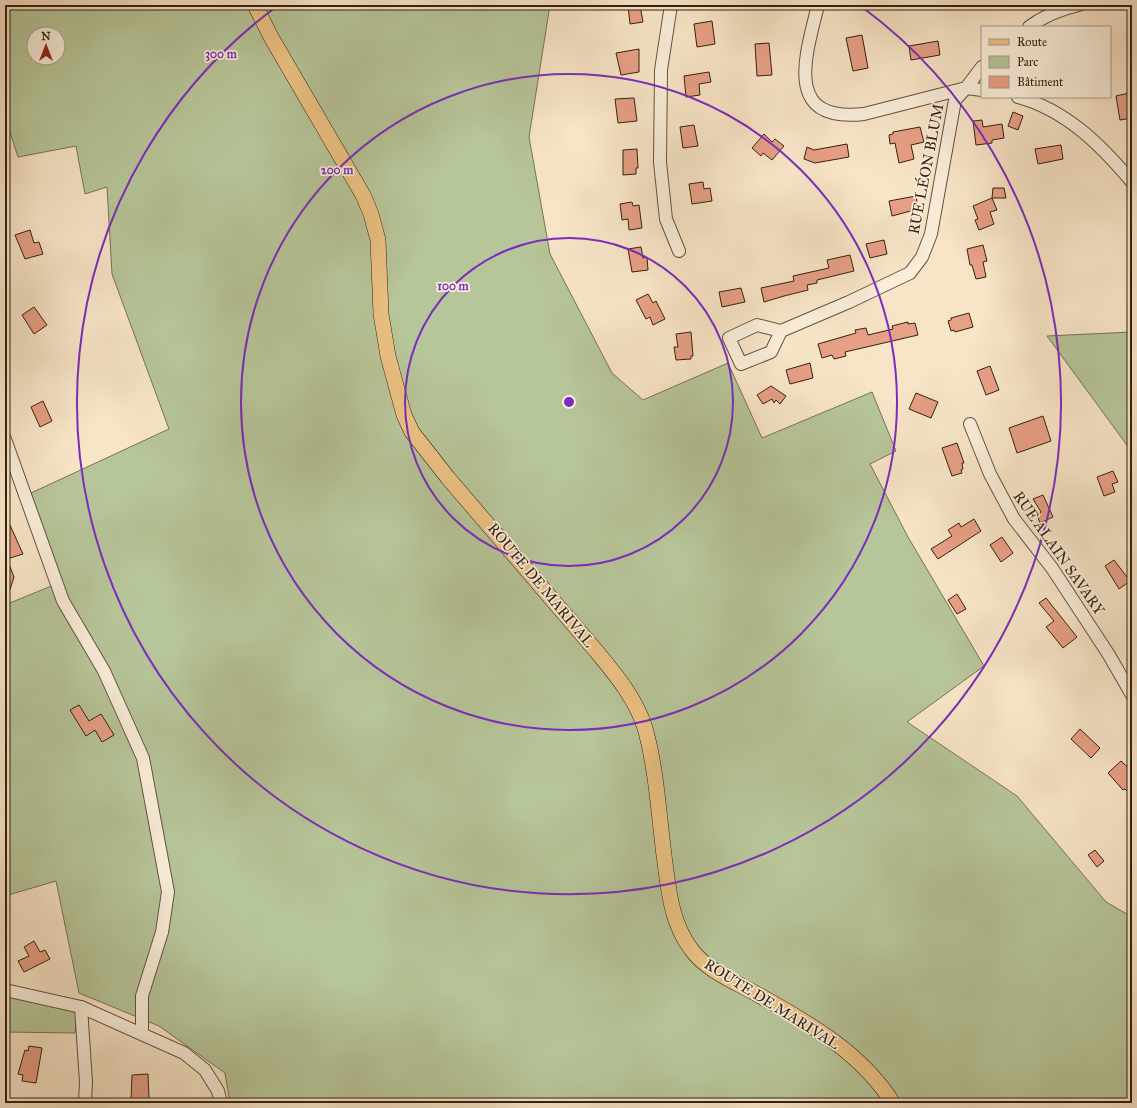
<svg xmlns="http://www.w3.org/2000/svg" width="1137" height="1108" font-family="'IM FELL Great Primer',serif">
	<style>
		.green { fill: #b7c69a; stroke: #757455; fill-rule: evenodd }
		.building { fill: #e8a086; stroke: #332110 }
		.lines { fill: none; stroke-linecap: round; stroke-linejoin: round }
		.minor-casing { stroke: #64523e; stroke-width: 14 }
		.major-casing { stroke: #332110; stroke-width: 16 }
		.minor { stroke: #faeedb; stroke-width: 12 }
		.major { stroke: #ecc284; stroke-width: 15 }
		.ring { fill: none; stroke: #7b2cbf; stroke-width: 2 }
		.labels { text-anchor: middle; stroke-width: 3.5; stroke-linejoin: round; paint-order: stroke }
		.street-label { font-size: 15px; fill: #332110; stroke: #faeedb }
		.centre { fill: #7b2cbf; stroke: #faeedb; stroke-width: 2 }
		.ring-label { font-size: 12px; text-anchor: middle; font-weight: bold; fill: #7b2cbf; stroke: #faeedb; stroke-width: 3.5; stroke-linejoin: round; paint-order: stroke }
	</style>
	<rect width="100%" height="100%" fill="#f8e5c8"/>
	<filter id="stains"><feTurbulence type="fractalNoise" baseFrequency=".005" numOctaves="4"/><feColorMatrix values="0 0 0 0 .2 0 0 0 0 .09 0 0 0 0 .02 0 0 0 .5 -.17"/></filter>
	<radialGradient id="worn" r=".72"><stop offset=".6" stop-color="#630" stop-opacity="0"/><stop offset="1" stop-color="#630" stop-opacity=".3"/></radialGradient>
	<g class="green">
		<path d="M5 5H550L529 137 550 254 612 373 643 400 728 363 762 438 872 392 896 451 870 464 908 537 984 666 907 722 1017 796 1106 902 1132 917V1103H230L225 1073 159 1026 79 993 56 881 5 896V605L61 582 31 493 169 429 112 274 107 187 85 194 76 146 18 157 5 117ZM34 34H58V58H34Z"/>
		<polygon points="1132,332 1132,452 1047,336"/>
		<polygon points="5,995 77,1010 75,1033 5,1032"/>
	</g>
	<g class="building">
		<polygon points="628,5 640,5 643,22 630,24"/>
		<polygon points="712,21 715,44 697,47 694,24"/>
		<polygon points="862,35 868,68 853,71 846,38"/>
		<polygon points="938,41 940,55 911,60 909,46"/>
		<polygon points="769,43 772,75 757,76 755,44"/>
		<polygon points="639,49 639,72 621,75 616,53"/>
		<polygon points="709,72 711,82 699,84 700,95 686,97 684,76"/>
		<polygon points="1129,93 1132,118 1120,120 1116,96"/>
		<polygon points="634,98 637,121 618,123 615,99"/>
		<polygon points="1013,112 1023,116 1018,130 1008,126"/>
		<polygon points="982,120 983,127 1002,124 1004,138 992,140 992,143 976,145 973,121"/>
		<polygon points="694,125 698,146 683,148 680,127"/>
		<polygon points="920,127 924,142 911,145 914,159 899,163 895,143 890,144 889,135 893,134 893,132"/>
		<polygon points="764,134 772,142 775,139 784,146 772,160 763,153 761,156 752,148"/>
		<polygon points="847,144 849,157 815,163 804,159 807,147 814,150"/>
		<polygon points="1061,145 1063,159 1038,164 1035,149"/>
		<polygon points="637,149 638,168 636,168 636,174 623,175 623,150"/>
		<polygon points="703,182 704,189 710,188 712,201 692,204 689,184"/>
		<polygon points="993,188 1004,188 1006,198 992,198"/>
		<polygon points="916,196 918,209 892,216 889,201"/>
		<polygon points="992,198 997,210 990,212 994,224 979,230 975,220 978,219 973,206"/>
		<polygon points="632,202 633,206 639,205 642,228 629,230 628,219 622,220 620,204"/>
		<polygon points="30,230 34,243 39,242 43,254 25,259 15,235"/>
		<polygon points="884,240 887,254 870,258 866,244"/>
		<polygon points="983,245 987,261 983,262 986,277 976,279 972,265 970,265 967,249"/>
		<polygon points="641,247 643,258 647,257 648,270 632,272 628,249"/>
		<polygon points="850,255 854,271 817,280 817,283 807,285 808,290 784,296 764,302 761,288 794,281 793,276 829,268 827,260"/>
		<polygon points="741,288 745,302 722,307 719,292"/>
		<polygon points="648,294 653,303 656,301 665,319 653,325 650,317 646,319 636,300"/>
		<polygon points="34,307 47,325 34,334 22,315"/>
		<polygon points="969,313 973,327 955,332 954,330 951,331 948,321 951,320 951,318"/>
		<polygon points="908,322 908,324 915,323 918,335 845,352 846,356 834,359 832,355 822,358 818,344 856,333 855,330 866,328 868,335 893,329 892,326"/>
		<polygon points="691,332 693,356 691,356 691,359 676,360 674,347 678,347 676,334"/>
		<polygon points="810,363 813,378 790,384 786,370"/>
		<polygon points="990,366 999,390 986,395 977,371"/>
		<polygon points="771,386 786,396 780,404 776,400 774,403 772,399 763,404 757,395"/>
		<polygon points="916,393 938,402 931,418 909,409"/>
		<polygon points="43,401 52,421 40,427 31,407"/>
		<polygon points="1043,416 1051,441 1017,453 1009,428"/>
		<polygon points="957,443 964,463 962,463 963,469 961,470 962,473 952,476 942,448"/>
		<polygon points="1113,471 1118,482 1112,484 1115,492 1104,496 1097,477"/>
		<polygon points="1043,495 1053,517 1040,523 1037,515 1041,512 1033,499"/>
		<polygon points="5,514 23,554 7,559 14,577 7,599 5,598"/>
		<polygon points="974,519 981,531 938,559 931,549 952,536 948,530 959,523 961,527"/>
		<polygon points="1002,537 1013,553 1001,562 990,545"/>
		<polygon points="1114,560 1130,581 1119,589 1105,566"/>
		<polygon points="957,594 966,609 957,614 948,600"/>
		<polygon points="1046,598 1077,637 1063,648 1046,627 1054,621 1039,603"/>
		<polygon points="79,705 89,721 101,714 114,735 102,742 95,730 86,736 70,710"/>
		<polygon points="1080,729 1100,748 1091,758 1071,739"/>
		<polygon points="1121,761 1132,771 1132,796 1125,789 1123,790 1108,773"/>
		<polygon points="1095,850 1104,861 1097,867 1088,855"/>
		<polygon points="34,941 40,952 45,950 50,959 24,972 18,961 29,956 24,947"/>
		<polygon points="29,1046 42,1048 36,1083 22,1081 23,1075 18,1074 25,1050 28,1051"/>
		<polygon points="148,1074 149,1099 131,1100 132,1075"/>
	</g>
	<g class="lines">
		<defs>
			<g id="minor">
				<polyline points="671,5 661,70 660,162 666,219 679,251"/>
				<path d="M818 5C806 55 782 123 864 114L966 88 982 67"/>
				<path d="M1029 27C1044 16 1061 9 1079 5"/>
				<path d="M1018 97C1066 110 1101 145 1132 182"/>
				<polyline points="781,331 771,352 741,364 729,338 757,325 781,331 849,302 910,273 922,257 931,234 955,100 966,88 982,90"/>
				<polyline points="970,424 990,474 1014,519 1052,568 1109,655 1132,695"/>
				<polyline points="5,439 63,601 104,671 143,758 168,892 162,932 142,996 142,1033"/>
				<polyline points="5,990 81,1007 184,1053 205,1070 218,1091 221,1103"/>
				<polyline points="81,1007 86,1082 85,1103"/>
			</g>
			<path id="major" d="M255 5 271 37 363 195 371 214 378 240 381 314 388 356 404 415 412 432 448 478 597 652C616 675 636 699 645 728 657 771 659 819 665 863 669 893 672 924 691 949 706 970 733 981 755 993 807 1022 860 1051 893 1103"/>
		</defs>
		<use href="#minor" class="minor-casing"/>
		<use href="#major" class="major-casing"/>
		<use href="#minor" class="minor"/>
		<use href="#major" class="major"/>
	</g>
	<g class="ring">
		<circle cx="569" cy="402" r="164"/>
		<circle cx="569" cy="402" r="328"/>
		<path d="M862 7A492 492 0 1 1 276 7"/>
	</g>
	<g class="labels">
		<g class="street-label">
			<text transform="translate(926 169) rotate(-79)" y="5">RUE LÉON BLUM</text>
			<text transform="translate(1059 553) rotate(55)" y="5">RUE ALAIN SAVARY</text>
			<text transform="translate(541 585) rotate(50)" y="5">ROUTE DE MARIVAL</text>
			<text transform="translate(772 1004) rotate(32)" y="5">ROUTE DE MARIVAL</text>
		</g>
	</g>
	<circle cx="569" cy="402" r="6" class="centre"/>
	<g class="ring-label">
		<text x="221" y="58">300 m</text>
		<text x="337" y="174">200 m</text>
		<text x="453" y="290">100 m</text>
	</g>
	<rect width="1137" height="1108" fill="none" stroke="#f8e5c8" stroke-width="20"/>
	<rect x="6" y="6" width="1125" height="1096" fill="none" stroke="#332110" stroke-width="2"/>
	<rect x="10" y="10" width="1117" height="1088" fill="none" stroke="#332110"/>
	<rect x="981" y="26" width="130" height="72" fill="#faeedb" stroke="#aa9c8a"/>
	<rect x="989" y="39" width="20" height="6" fill="#ecc284" stroke="#aa9c8a"/>
	<text x="1017" y="46" font-size="12" fill="#332110">Route</text>
	<rect x="989" y="56" width="20" height="12" fill="#b7c69a" stroke="#aa9c8a"/>
	<text x="1017" y="66" font-size="12" fill="#332110">Parc</text>
	<rect x="989" y="76" width="20" height="12" fill="#e8a086" stroke="#aa9c8a"/>
	<text x="1017" y="86" font-size="12" fill="#332110">Bâtiment</text>
	<g transform="translate(46 46)"><circle r="19" fill="#faeedb" stroke="#aa9c8a"/>
	<path d="M0-3L7 15L0 10L-7 15Z" fill="#8f2418"/>
	<text y="-6" font-size="11" font-weight="bold" text-anchor="middle" fill="#332110">N</text>
	</g>
	<rect width="100%" height="100%" filter="url(#stains)"/>
	<rect width="100%" height="100%" fill="url(#worn)"/>
</svg>
